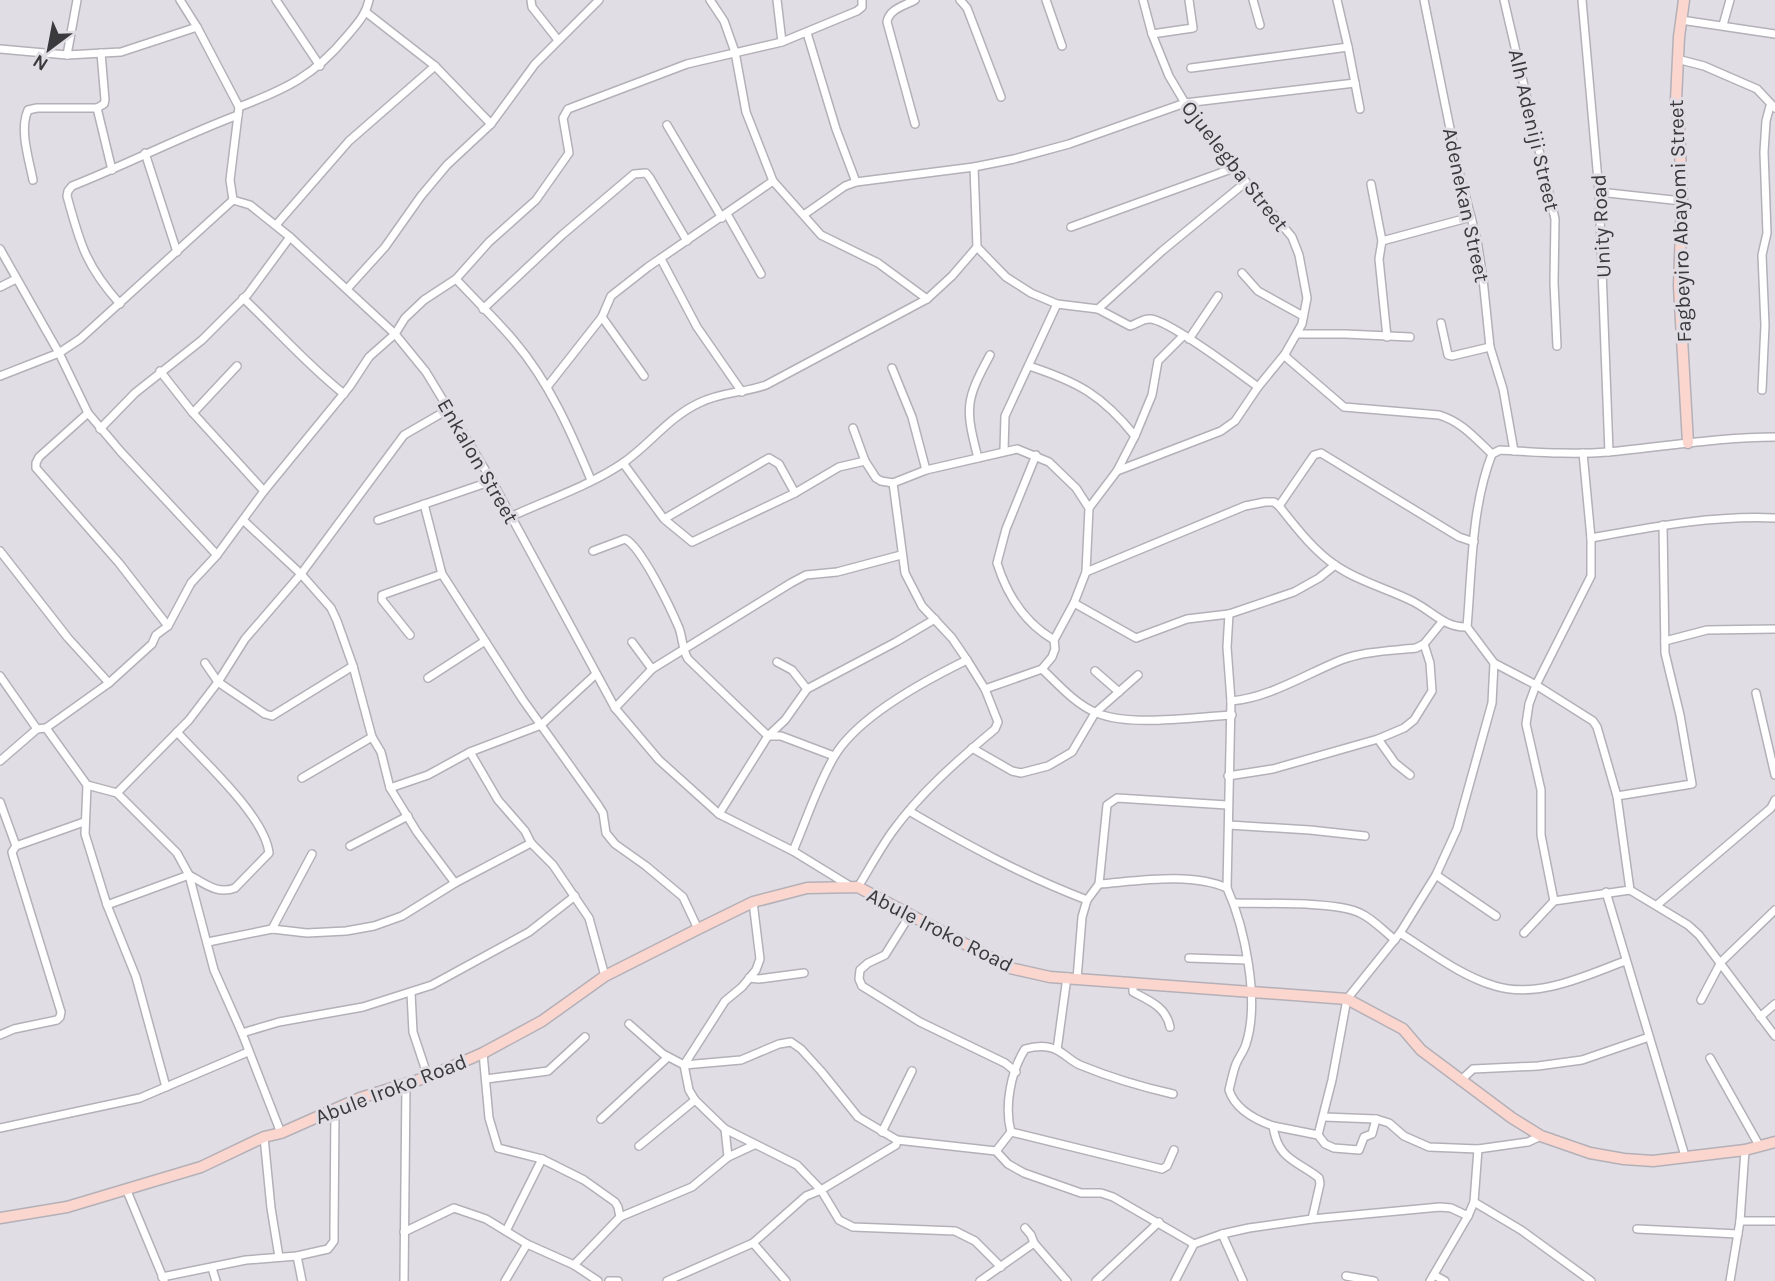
<svg xmlns="http://www.w3.org/2000/svg" width="1775" height="1281" font-family="Karla,sans-serif">
	<style>
		.lines { fill: none; stroke-linecap: round; stroke-linejoin: round }
		.street-casing { stroke: #b4b0b8; stroke-width: 10 }
		.secondary-casing { stroke: #b4b0b8; stroke-width: 13 }
		.street { stroke: #fff; stroke-width: 7 }
		.secondary { stroke: #fbd6ce; stroke-width: 10 }
		.labels { text-anchor: middle; stroke-width: 6; stroke-linejoin: round; paint-order: stroke }
		.street-label { font-size: 21px; fill: #3a393c; stroke: #e1dde5 }
	</style>
	<rect width="100%" height="100%" fill="#e1dde5"/>
	<g class="lines">
		<defs>
			<g id="street">
				<polyline points="180,0 197,27 239,107 230,180 233,200 250,205 290,237 395,334 426,372 492,481 615,708 659,760 719,814 793,851 850,886"/>
				<polyline points="276,0 320,66"/>
				<polyline points="531,0 532,7 558,40"/>
				<polyline points="710,0 724,21 735,52 746,112 773,181 821,235 878,263 927,299"/>
				<polyline points="777,0 782,42"/>
				<path d="M915 0C904 6 889 9 887 22L915 124"/>
				<polyline points="960,0 967,8 1001,97"/>
				<polyline points="1046,0 1062,46"/>
				<path d="M1143 0 1152 34 1169 76 1185 103 1234 168 1292 237 1299 255 1307 298 1302 324 1285 354 1287 358 1344 407 1439 415C1462 422 1475 438 1492 454"/>
				<polyline points="1253,0 1260,25"/>
				<polyline points="1424,0 1458,168 1477,240 1483,279 1490,347 1503,389 1514,451"/>
				<polyline points="1504,0 1555,219 1554,283 1557,346"/>
				<polyline points="1582,0 1599,192 1609,452"/>
				<polyline points="367,13 435,66 491,124"/>
				<polyline points="1681,20 1775,34"/>
				<polyline points="1723,25 1730,0"/>
				<polyline points="807,33 836,129 856,182"/>
				<polyline points="1152,34 1193,28 1189,0"/>
				<polyline points="1348,47 1360,109"/>
				<polyline points="0,49 67,55 121,52 197,27"/>
				<polyline points="101,53 105,100 104,104 97,108 112,170"/>
				<polyline points="67,55 77,0"/>
				<polyline points="1677,59 1704,66 1757,89 1775,108"/>
				<polyline points="1191,68 1348,47 1337,0"/>
				<path d="M239 107C286 89 314 76 347 36 357 24 366 15 369 0"/>
				<polyline points="667,125 722,218"/>
				<polyline points="145,153 177,252"/>
				<path d="M33 180C29 159 19 130 28 110L37 108H97"/>
				<polyline points="1371,184 1382,241 1379,259 1387,337"/>
				<polyline points="1599,192 1682,201"/>
				<polyline points="727,214 761,274"/>
				<polyline points="805,214 845,186 856,182 974,167 1014,159 1069,144 1185,103 1355,83"/>
				<polyline points="276,225 349,141 435,66"/>
				<polyline points="1071,227 1234,168"/>
				<polyline points="1382,241 1471,217"/>
				<path d="M977 247 1006 277 1031 293 1057 304 1098 309 1130 326C1137 324 1143 318 1151 319 1170 321 1239 373 1258 387"/>
				<polyline points="0,249 59,353 88,413 121,452 217,555"/>
				<polyline points="661,259 697,327 742,392"/>
				<polyline points="1242,273 1258,291 1303,316"/>
				<path d="M456 279C475 300 497 320 515 342 549 382 571 432 591 480"/>
				<polyline points="0,287 16,279"/>
				<polyline points="347,289 385,247 421,196 447,165 491,124 535,64 599,0"/>
				<path d="M243 298C277 330 307 365 344 394"/>
				<path d="M120 304C86 266 80 244 67 196L68 191 72 186C128 164 182 136 238 115"/>
				<polyline points="483,309 562,235 634,174 646,173 650,178 687,241"/>
				<polyline points="1098,309 1162,251 1246,182"/>
				<polyline points="602,317 644,376"/>
				<polyline points="1441,323 1448,355 1452,356 1490,347"/>
				<polyline points="1297,334 1345,334 1410,337"/>
				<polyline points="1189,339 1218,296"/>
				<path d="M1029 366C1078 382 1102 395 1135 436"/>
				<polyline points="892,368 912,417 926,470"/>
				<polyline points="160,371 193,413 264,491"/>
				<polyline points="0,376 59,353 80,339 233,200"/>
				<polyline points="547,387 602,317 611,296 648,267 773,181"/>
				<polyline points="1762,390 1765,325 1762,255 1767,233 1764,152 1766,121 1770,106"/>
				<polyline points="88,413 39,457 36,463 36,468 119,563 168,626"/>
				<polyline points="193,413 237,366"/>
				<polyline points="853,428 865,461 876,478 881,481 893,483 926,470 1017,449 1049,462 1076,488 1089,508"/>
				<polyline points="100,429 135,393 202,340 248,294 290,237"/>
				<polyline points="1004,450 1005,416 1057,304"/>
				<path d="M1036 455 1006 529 997 563C1007 595 1025 623 1054 640"/>
				<path d="M978 458C965 408 965 401 990 355"/>
				<polyline points="623,463 664,519 692,542 795,493 779,464 769,458 664,519"/>
				<polyline points="1117,471 1221,431 1235,421 1258,387 1285,354"/>
				<polyline points="795,493 839,467 865,461"/>
				<polyline points="424,504 442,574 523,700 598,805 603,813 606,833 615,844 646,866 683,897 698,929"/>
				<polyline points="1279,506 1314,455 1321,453 1459,537 1474,542"/>
				<path d="M510 517C547 500 589 486 623 463 649 445 669 417 699 403 721 392 743 393 766 385L927 299 952 276 977 247 974 167"/>
				<polyline points="243,520 301,574 331,608 337,621 353,666 372,737 381,752 390,788 417,832 455,883"/>
				<polyline points="378,520 492,481"/>
				<path d="M1591 538C1652 527 1714 515 1775 518"/>
				<polyline points="0,551 68,638 109,683"/>
				<path d="M593 551 625 539C641 546 671 609 679 628 683 639 682 649 688 659L768 736H781L834 756"/>
				<path d="M1086 572 1245 506 1265 502H1274L1279 506C1295 526 1313 550 1335 565 1359 582 1389 589 1414 602 1433 612 1445 628 1467 627"/>
				<polyline points="1074,603 1136,638 1187,619 1229,614 1294,592 1319,578 1335,565"/>
				<polyline points="1229,614 1227,647 1231,701"/>
				<polyline points="410,635 382,600 382,595 442,574"/>
				<polyline points="1665,641 1707,630 1775,629"/>
				<polyline points="632,642 652,669"/>
				<polyline points="777,662 792,670 807,689"/>
				<polyline points="205,663 218,682 265,714 272,716 353,666"/>
				<polyline points="1494,663 1536,685 1593,721 1597,727 1617,796 1630,890 1688,925 1699,935 1775,1036"/>
				<path d="M1042 669C1058 684 1076 705 1097 713 1130 727 1195 717 1232 715"/>
				<polyline points="1095,671 1119,692"/>
				<polyline points="0,676 37,729 46,728 87,785 117,793 177,853 189,875 214,970 242,1033 281,1133"/>
				<polyline points="428,678 485,641"/>
				<polyline points="985,689 1042,669 1052,657 1055,649 1054,640 1074,603 1086,572 1089,508 1117,471 1135,436 1152,395 1158,361 1183,336"/>
				<polyline points="1756,693 1775,775"/>
				<polyline points="615,708 652,669 791,583 806,575 837,572 901,555"/>
				<polyline points="46,728 109,683 152,644 156,635 168,626 191,583 217,555 264,491 350,386 369,357 395,334 405,318 424,300 456,279 489,242 536,200 569,153 563,118 568,109 687,64 782,42 857,11 862,7 862,0"/>
				<polyline points="1378,739 1395,763 1410,775"/>
				<polyline points="972,748 1012,771 1021,773 1048,766 1072,752 1095,713 1138,675"/>
				<polyline points="470,752 498,800 525,831 531,843 553,865 589,918 605,976"/>
				<polyline points="0,761 37,729"/>
				<polyline points="1228,776 1273,769 1378,739 1404,728 1414,720 1432,691 1430,663 1424,644"/>
				<polyline points="302,778 372,737"/>
				<polyline points="87,785 85,834 107,905 136,977 166,1087"/>
				<polyline points="390,788 428,775 470,752 541,725 596,674"/>
				<polyline points="117,793 189,720 218,682 245,639 301,574 404,435 449,409"/>
				<polyline points="1617,796 1692,784 1680,715 1665,653 1663,525"/>
				<polyline points="0,802 16,846 12,852 13,856 61,1012 60,1017 57,1020 14,1029 0,1035"/>
				<path d="M909 811C967 845 1024 876 1087 900"/>
				<polyline points="719,814 768,736 785,720 807,689 896,642 935,619"/>
				<polyline points="1229,825 1310,830 1365,836"/>
				<polyline points="16,846 84,822"/>
				<polyline points="350,846 408,816"/>
				<path d="M793 851C806 821 817 786 834 757 857 717 926 680 967 660"/>
				<polyline points="1436,875 1496,916"/>
				<path d="M1099 884C1138 881 1191 872 1227 888"/>
				<path d="M858 887C869 869 880 849 892 832 921 792 958 760 995 729L998 722 985 689 967 660 952 638 922 606 905 573 893 483"/>
				<polyline points="1606,892 1685,1156"/>
				<polyline points="1554,901 1541,835 1541,790 1526,724 1529,704 1536,685 1591,576 1591,538 1583,453"/>
				<polyline points="753,902 760,959 756,970 742,987 725,1001 684,1065 689,1090 695,1100 725,1129 797,1165 821,1190 839,1220 853,1227 955,1231 975,1241 1001,1267"/>
				<path d="M1234 903C1262 904 1337 901 1360 913 1373 919 1384 931 1395 940"/>
				<path d="M107 905 189 875C204 883 217 895 235 888L269 853C265 816 202 760 177 732"/>
				<polyline points="1657,905 1771,808 1775,800"/>
				<polyline points="910,915 885,955 868,963 860,970 859,979 862,986 920,1022 1005,1063 1016,1072"/>
				<polyline points="272,929 312,854"/>
				<path d="M1400 933C1430 952 1461 976 1495 986 1538 999 1585 976 1625 961"/>
				<polyline points="1524,933 1554,901 1630,890"/>
				<polyline points="208,942 272,929 307,933 346,931 374,926 402,916 455,883 531,843"/>
				<polyline points="1189,958 1247,960"/>
				<polyline points="749,978 759,979 804,973"/>
				<polyline points="1077,979 1082,917 1087,900 1099,884 1107,805 1117,798 1227,805"/>
				<path d="M1133 984V992C1150 1001 1166 1007 1170 1027"/>
				<polyline points="411,993 413,1032 428,1077"/>
				<polyline points="1701,1000 1721,962 1775,910"/>
				<polyline points="1760,1017 1775,1004"/>
				<polyline points="629,1024 663,1054 684,1065 741,1060 779,1044 791,1042 801,1049 821,1071 858,1117 897,1140 996,1151 1008,1164 1024,1173 1081,1193 1101,1193 1113,1197 1194,1244"/>
				<polyline points="242,1033 279,1022 363,1007 432,985 529,932 575,896"/>
				<polyline points="1057,1050 1067,977"/>
				<polyline points="483,1053 489,1118 498,1148 542,1159 584,1180 615,1202 618,1207 620,1217"/>
				<polyline points="1710,1058 1760,1147"/>
				<polyline points="486,1079 548,1071 585,1037"/>
				<polyline points="1460,1081 1473,1069 1538,1066 1582,1060 1649,1037"/>
				<polyline points="1324,1117 1376,1119 1389,1123 1404,1136 1429,1147 1478,1149"/>
				<polyline points="601,1119 668,1057"/>
				<polyline points="1273,1126 1318,1135 1325,1144 1334,1148 1359,1150 1364,1137 1372,1134 1376,1119"/>
				<polyline points="0,1128 140,1098 248,1052"/>
				<polyline points="725,1129 728,1157"/>
				<polyline points="882,1132 912,1071"/>
				<polyline points="1011,1132 1162,1169 1167,1166 1174,1150"/>
				<path d="M1318 1135 1332 1080 1347 999 1400 933 1436 875 1457 829 1492 703 1494 663 1467 627C1472 571 1471 508 1492 454L1500 450C1536 452 1572 455 1608 452 1664 447 1719 437 1775 437"/>
				<polyline points="264,1137 271,1208 279,1257"/>
				<polyline points="639,1146 695,1100"/>
				<path d="M996 1151 1011 1132C1004 1106 1011 1071 1025 1049 1035 1046 1047 1045 1057 1050 1065 1054 1071 1061 1080 1065 1109 1077 1142 1087 1173 1094"/>
				<polyline points="127,1191 164,1280"/>
				<polyline points="1474,1202 1521,1230 1591,1281"/>
				<path d="M1312 1219 1320 1184 1319 1178C1296 1160 1278 1160 1273 1126 1256 1120 1235 1109 1229 1090 1231 1082 1233 1072 1236 1064 1239 1057 1244 1051 1246 1044 1260 1001 1245 928 1227 888L1231 701C1269 698 1306 674 1341 660 1365 651 1391 651 1416 648L1424 644 1442 622"/>
				<polyline points="1740,1221 1775,1221"/>
				<polyline points="1025,1228 1031,1235 1034,1243 1067,1281"/>
				<polyline points="1637,1229 1738,1234"/>
				<polyline points="506,1231 542,1159"/>
				<polyline points="404,1232 454,1208 486,1219 527,1244 574,1265 598,1281"/>
				<polyline points="1222,1234 1243,1281"/>
				<polyline points="753,1243 786,1281"/>
				<polyline points="297,1256 302,1281"/>
				<polyline points="574,1265 620,1217 692,1187 728,1157 754,1145"/>
				<polyline points="212,1268 216,1281"/>
				<polyline points="1434,1275 1445,1281"/>
				<polyline points="1346,1276 1374,1281"/>
				<polyline points="162,1277 246,1260 297,1256 328,1249 334,1241 334,1229 335,1109"/>
				<polyline points="404,1281 406,1084"/>
				<polyline points="505,1281 527,1244"/>
				<polyline points="609,1281 618,1281"/>
				<polyline points="667,1281 753,1243 806,1196 821,1190 896,1145 897,1140"/>
				<polyline points="980,1281 1034,1243"/>
				<polyline points="1096,1281 1159,1222"/>
				<polyline points="1175,1281 1194,1244 1222,1234 1249,1228 1312,1219 1440,1207 1451,1208 1468,1216 1474,1202 1478,1149 1528,1142 1541,1136"/>
				<polyline points="1430,1281 1468,1216"/>
				<polyline points="1730,1281 1740,1221 1745,1150"/>
			</g>
			<g id="secondary">
				<polyline points="1684,0 1679,37 1676,100 1679,124 1682,201 1679,286 1688,443"/>
				<polyline points="0,1218 67,1207 201,1167 264,1137 281,1133 360,1098 428,1077 483,1053 542,1021 605,976 698,929 753,902 807,888 858,887 1010,968 1050,977 1347,999 1403,1029 1421,1050 1512,1118 1541,1136 1590,1153 1624,1159 1653,1161 1745,1150 1775,1142"/>
			</g>
		</defs>
		<use href="#street" class="street-casing"/>
		<use href="#secondary" class="secondary-casing"/>
		<use href="#street" class="street"/>
		<use href="#secondary" class="secondary"/>
	</g>
	<g class="labels">
		<g class="street-label">
			<text transform="translate(1534 130) rotate(77)" y="7">Alh Adeniji Street</text>
			<text transform="translate(1235 166) rotate(52)" y="7">Ojuelegba Street</text>
			<text transform="translate(1466 205) rotate(78)" y="7">Adenekan Street</text>
			<text transform="translate(1680 221) rotate(-92)" y="7">Fagbeyiro Abayomi Street</text>
			<text transform="translate(1601 226) rotate(-93)" y="7">Unity Road</text>
			<text transform="translate(478 461) rotate(60)" y="7">Enkalon Street</text>
			<text transform="translate(940 930) rotate(27)" y="7">Abule Iroko Road</text>
			<text transform="translate(391 1089) rotate(-21)" y="7">Abule Iroko Road</text>
		</g>
	</g>
	<g transform="translate(49 49) rotate(212)" stroke="#e1dde5" stroke-width="5" paint-order="stroke">
	<path d="M0-5L12 26L0 18L-12 26Z" fill="#3a393c"/>
	<text y="-10" font-size="19" font-weight="bold" text-anchor="middle" fill="#3a393c">N</text>
	</g>
</svg>
